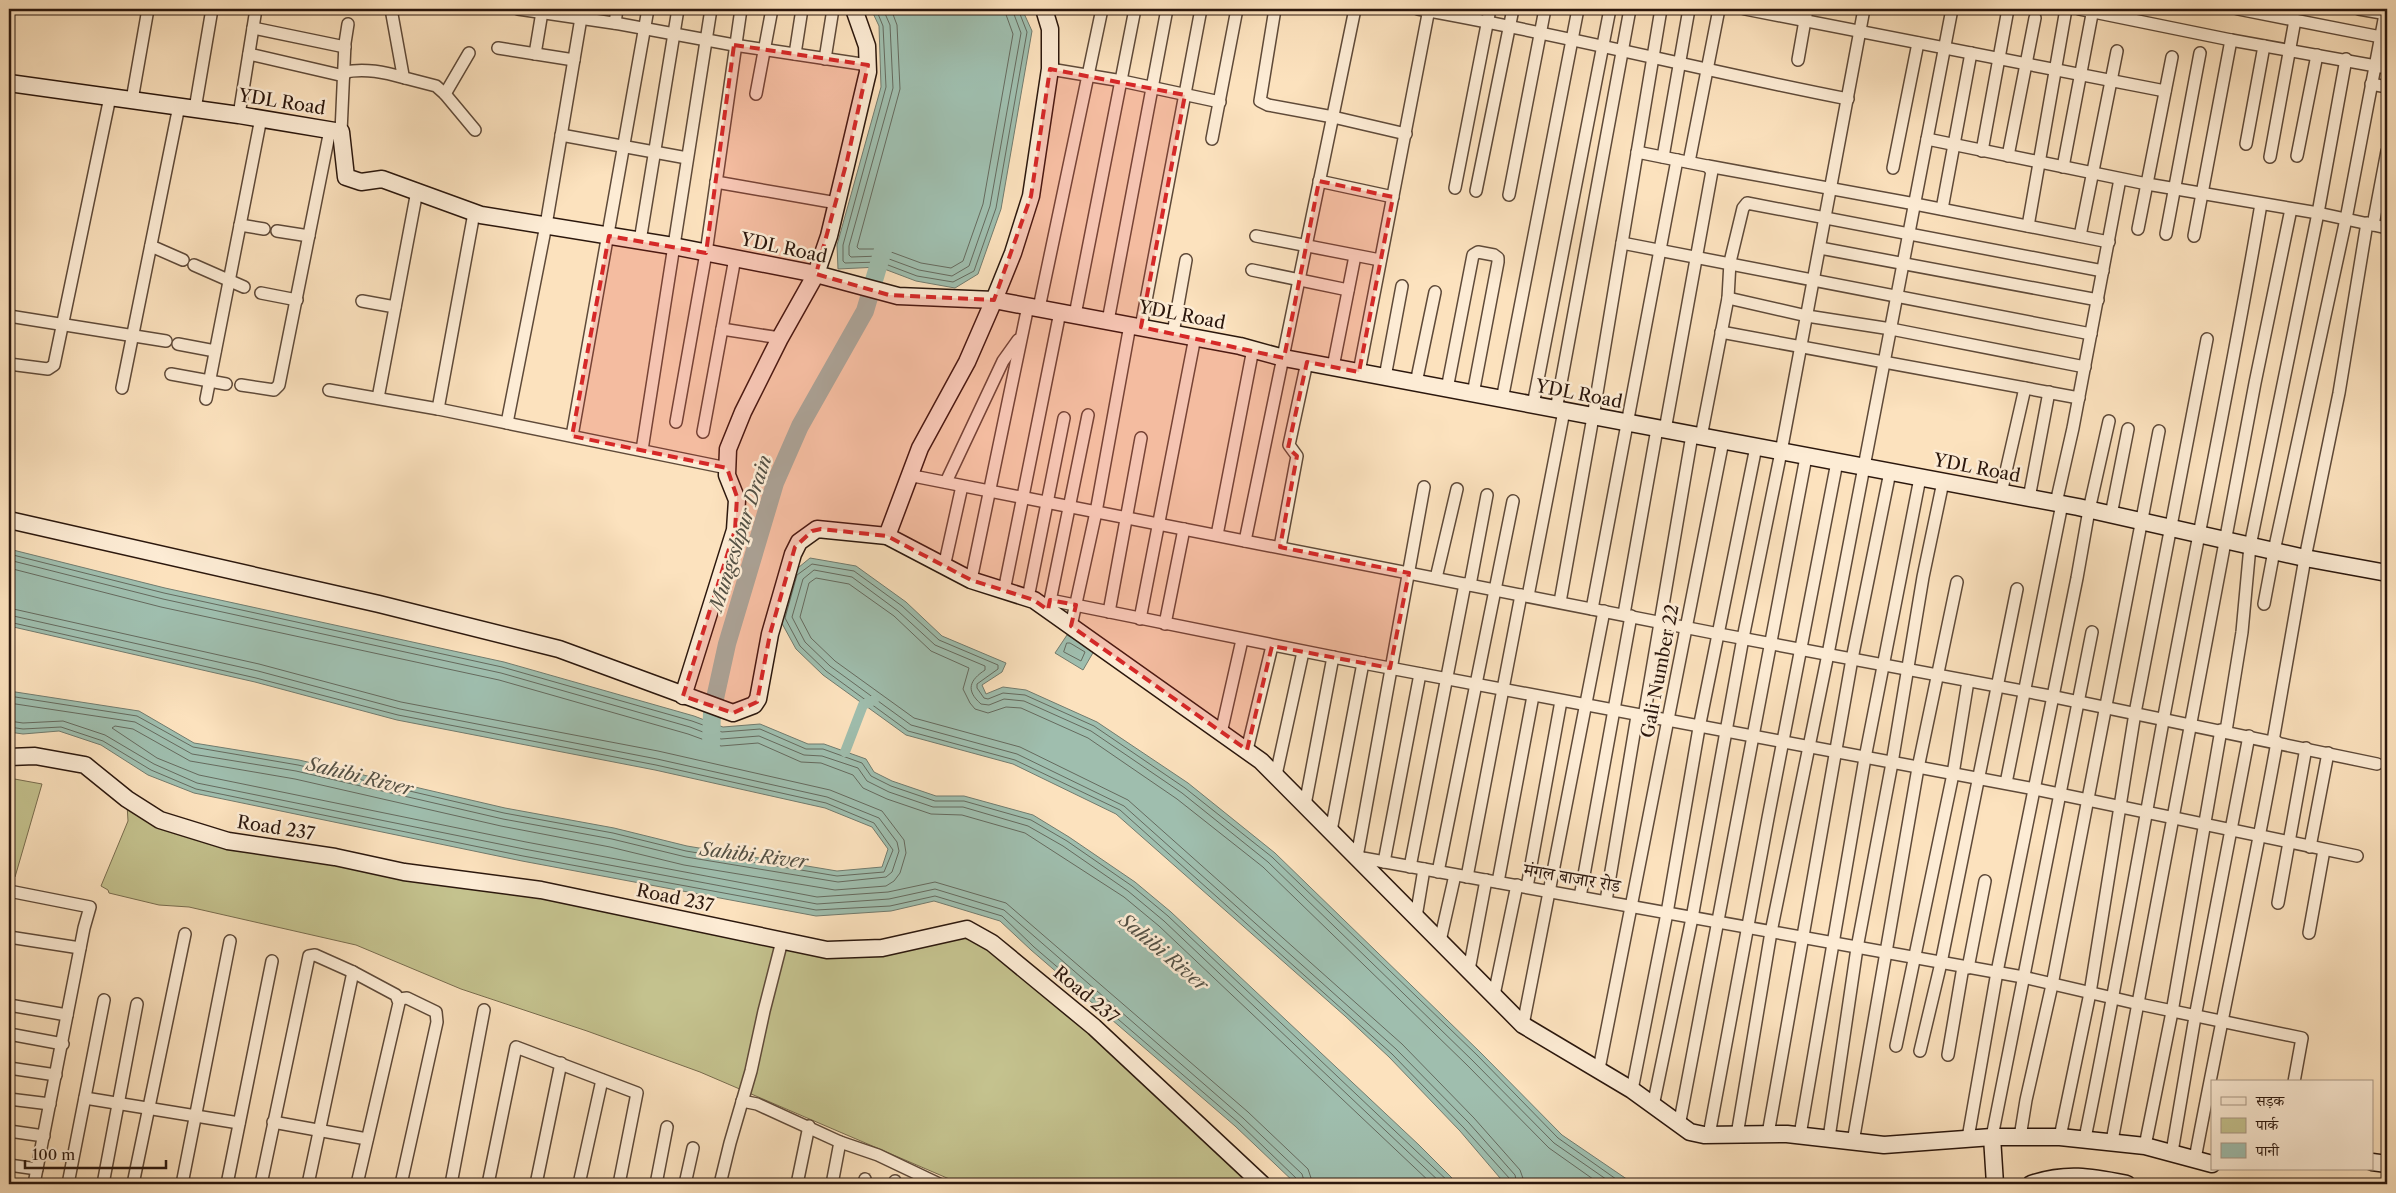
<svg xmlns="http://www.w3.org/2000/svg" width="2396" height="1193" font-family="'Libre Caslon Text','Noto Serif Devanagari',serif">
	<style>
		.green { fill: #c4c28e; stroke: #786c4e }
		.water { fill: #9fbeae; stroke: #717b6e }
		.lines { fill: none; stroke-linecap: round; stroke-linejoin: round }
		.shore { stroke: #656a5e; stroke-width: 1 }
		.canal { stroke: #9fbeae; stroke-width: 10 }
		.river { stroke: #9fbeae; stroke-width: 18 }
		.street-casing { stroke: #5f4a39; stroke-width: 14 }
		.secondary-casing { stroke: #2b170d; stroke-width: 19 }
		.street { stroke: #fdecd5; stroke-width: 11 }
		.secondary { stroke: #fdecd5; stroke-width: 16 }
		.marked { fill: #d62828; fill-opacity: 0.2; stroke: #d62828; stroke-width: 4; stroke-dasharray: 10 6; stroke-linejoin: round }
		.labels { text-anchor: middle; stroke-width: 5; stroke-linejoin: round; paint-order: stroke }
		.street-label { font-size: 18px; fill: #2b170d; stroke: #fdecd5 }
		.water-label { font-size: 19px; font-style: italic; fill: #545145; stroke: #fdecd5 }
	</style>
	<rect width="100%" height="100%" fill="#fce2be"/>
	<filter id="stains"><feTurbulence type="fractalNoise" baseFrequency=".004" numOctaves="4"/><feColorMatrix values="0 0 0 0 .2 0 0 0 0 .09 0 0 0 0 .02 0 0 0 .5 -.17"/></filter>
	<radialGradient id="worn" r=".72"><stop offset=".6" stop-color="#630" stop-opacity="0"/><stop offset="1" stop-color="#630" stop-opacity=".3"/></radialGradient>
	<g class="green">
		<polygon points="9,778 42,784 15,877 9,877"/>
		<polygon points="127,804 165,825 544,893 825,957 963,938 977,941 1082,1025 1253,1184 961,1184 700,1072 587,1031 461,989 356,945 189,907 159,905 109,893 108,890 101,886 128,821"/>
	</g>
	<g class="water">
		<polygon points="871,9 1022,9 1032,31 1001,209 978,274 955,288 916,281 879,267 838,269 837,245 881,87 879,26"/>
		<polygon points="9,549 165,588 504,662 694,716 723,727 760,724 808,744 824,744 866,759 874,772 892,781 936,796 964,796 1033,815 1069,837 1135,882 1171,912 1419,1145 1458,1184 1296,1184 1235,1126 1031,950 1000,921 934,901 891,911 816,916 522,861 194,793 148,775 101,745 59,731 23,734 9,732 9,691 139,711 194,743 299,760 505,808 614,828 687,846 837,871 882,867 888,849 872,827 825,808 655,770 397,720 255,682 9,626"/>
		<polygon points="810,558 856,566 906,602 942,636 1006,663 1002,672 982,685 986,694 1003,687 1026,690 1097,722 1188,783 1275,853 1480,1052 1562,1135 1634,1184 1509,1184 1500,1178 1460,1131 1389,1057 1345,1016 1116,814 1013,764 906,735 823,675 796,649 779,618 793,572"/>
		<polygon points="1067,635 1094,651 1083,670 1055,653"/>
	</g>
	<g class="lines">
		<g class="shore">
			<polyline points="876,9 883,26 886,87 843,245 843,261 845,263 880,262 917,276 953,282 974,271 996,208 1027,32 1018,9"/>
			<polyline points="883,9 890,25 893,88 849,246 849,255 851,257 881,256 919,270 952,276 969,266 990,206 1021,33 1012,9"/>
			<polyline points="891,9 897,25 900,89 857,247 859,249 883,249 921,263 951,268 963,261 983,204 1013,34 1004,9"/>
			<polyline points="9,554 164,593 502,667 692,721 722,732 760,729 806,749 823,749 862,763 871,776 891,786 935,801 964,801 1031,820 1067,841 1132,886 1168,916 1451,1184"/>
			<polyline points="9,560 163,599 501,673 690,727 721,739 759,736 804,755 822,756 858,768 867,781 889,792 933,807 963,807 1028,826 1063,846 1128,891 1164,921 1442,1184"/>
			<polyline points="9,568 161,607 499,680 688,734 721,746 758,743 801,762 821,763 853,775 863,788 887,799 931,814 962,815 1025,833 1124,897 1159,926 1432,1184"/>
			<polyline points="9,608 259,664 401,702 658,751 830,790 882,811 904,840 906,853 900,873 894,881 886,886 835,890 684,865 610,847 501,826 295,779 190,761 133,729 115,726 112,728 157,758 199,775 526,842 817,897 888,892 935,882 1006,903 1248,1112 1308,1169 1313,1184"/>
			<polyline points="9,615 258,671 400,709 657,759 827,797 879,818 897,842 899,851 892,872 886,877 838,882 686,857 612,839 503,819 296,771 192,754 135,722 9,703"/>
			<polyline points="9,622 256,678 398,715 656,765 826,803 874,823 893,850 884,872 837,876 686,851 613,833 504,813 298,765 193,747 137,716 9,696"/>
			<polygon points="1067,643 1070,643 1085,652 1081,661 1064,652"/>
			<polyline points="9,721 23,723 63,721 105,735 154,764 197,783 524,849 817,904 889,899 935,889 1004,910 1243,1118 1302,1174 1305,1184"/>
			<polyline points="9,727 23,729 61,727 103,741 151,770 196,789 523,856 816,910 890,906 935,896 1002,916 1034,947 1239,1123 1297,1179 1299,1184"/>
			<polyline points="1511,1184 1510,1179 1464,1128 1392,1054 1120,810 1015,760 908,731 826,671 800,646 785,618 797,575 812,564 854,571 902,606 939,640 998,665 998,669 977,684 977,688 984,698 988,699 1003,693 1025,695 1094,726 1185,788 1272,857 1477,1055 1558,1138 1623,1184"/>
			<path d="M1517 1184 1515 1175 1469 1123 1396 1049 1124 806 1017 754 911 725 830 666 805 642 792 617 803 579 814 570 852 577 898 611 935 645 985 666V670C970 680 965 690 981 704L989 705 1004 699 1024 701 1091 731 1182 793 1268 862 1472 1060 1554 1143 1613 1184"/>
			<polyline points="1525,1184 1520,1170 1474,1118 1402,1044 1128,800 1020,747 914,718 835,661 811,638 800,617 809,583 816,578 849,584 894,616 931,651 969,668 963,689 970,703 975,709 988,713 1006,707 1021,708 1088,738 1177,799 1263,867 1467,1065 1549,1148 1600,1184"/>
		</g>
		<polyline class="canal" points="845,752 863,705 874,700"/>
		<polyline class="river" points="711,745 712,712 727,644 775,483 800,426 865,311 885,243"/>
		<defs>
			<g id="street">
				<polyline points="391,9 403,75 405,78 436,86 445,94 475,130"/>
				<polyline points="518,9 620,24 734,45 868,65"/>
				<polyline points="1275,9 1260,101 1268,105 1333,117 1406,134"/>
				<path d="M1418 9C1562 34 1704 71 1848 99"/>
				<polyline points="1745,9 2165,91"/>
				<polyline points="2079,9 2231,40 2387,68"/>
				<polyline points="2238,9 2386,38"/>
				<polyline points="2359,9 2387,14"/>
				<polyline points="615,23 617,9"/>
				<polyline points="253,28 345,47"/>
				<polyline points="498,48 574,60"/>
				<polyline points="249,54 344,76"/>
				<polyline points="535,54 542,12"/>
				<polyline points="795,54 802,9"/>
				<polyline points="825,59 833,9"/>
				<polyline points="1798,60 1807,9"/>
				<polyline points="1050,69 1122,81 1220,102"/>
				<path d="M344 72C366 68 384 72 405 78"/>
				<polyline points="2371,84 2387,87"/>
				<polyline points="445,94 469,53"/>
				<polyline points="756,94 772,9"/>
				<polyline points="132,100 148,9"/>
				<polyline points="195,109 212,9"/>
				<polyline points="239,115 256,9"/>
				<polyline points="341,132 345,43 348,24"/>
				<polyline points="561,135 687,158"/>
				<polyline points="1212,139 1237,9"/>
				<polyline points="1927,139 2147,184 2318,213 2387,228"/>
				<polyline points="2246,144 2264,46"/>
				<polyline points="1982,151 2008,9"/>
				<polyline points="1637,152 1707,166 1712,171 1665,430"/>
				<polyline points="2008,156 2035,18"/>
				<polyline points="2297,156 2317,55"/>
				<polyline points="1663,157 1689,9"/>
				<polyline points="2270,157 2295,20"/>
				<polyline points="1689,162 1719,9"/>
				<polyline points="1708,166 1915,204 2109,242"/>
				<polyline points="2063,167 2093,9"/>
				<polyline points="1893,168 1918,43"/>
				<polyline points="1319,181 1393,197"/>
				<polyline points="716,182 837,203"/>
				<polyline points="1455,188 1490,9"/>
				<polyline points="1476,191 1513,9"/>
				<polyline points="1509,195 1545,9"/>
				<polyline points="1942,209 1971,53"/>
				<polyline points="240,225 264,229"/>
				<polyline points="2373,225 2387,151"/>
				<polyline points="2028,226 2066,9"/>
				<polyline points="2138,229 2172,57"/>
				<polyline points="277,231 309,236"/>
				<polyline points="2166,234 2200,53"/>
				<polyline points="1256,236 1380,260"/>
				<polyline points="2080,236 2117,51"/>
				<polyline points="2194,236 2231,40"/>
				<polyline points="640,241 678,9"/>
				<polyline points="1622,243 2091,334"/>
				<polyline points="151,246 183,260"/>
				<polyline points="1820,248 2098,300"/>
				<polyline points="194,265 244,287"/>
				<polyline points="1252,270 1348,290"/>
				<polyline points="261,293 297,300"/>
				<polyline points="1728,298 1807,316 1891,329 2085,367"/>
				<polyline points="362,301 395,307"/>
				<polyline points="1039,308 1102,9"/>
				<polyline points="1075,315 1135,9"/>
				<polyline points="9,316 166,341"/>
				<polyline points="1108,321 1167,9"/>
				<polyline points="1141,327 1201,9"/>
				<polyline points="722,329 780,338"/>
				<polyline points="1721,332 2079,398"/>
				<polyline points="1173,333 1186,260"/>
				<polyline points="178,344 215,351"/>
				<polyline points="9,364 48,369 54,365 110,97"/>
				<polyline points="1333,367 1355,256"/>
				<polyline points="1359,372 1429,9"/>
				<polyline points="171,374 226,384"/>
				<polyline points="1385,377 1402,286"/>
				<polyline points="1416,383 1435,292"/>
				<polyline points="241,385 274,390 279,385 330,130"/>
				<polyline points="122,388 179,106"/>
				<polyline points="1447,389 1473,255 1478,252 1494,255 1498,258 1498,262 1473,394"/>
				<polyline points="329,390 438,409 727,468"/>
				<polyline points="378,398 417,191"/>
				<polyline points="206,399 261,118"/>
				<polyline points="1502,400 1578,9"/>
				<polyline points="1533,405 1610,9"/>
				<polyline points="438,409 474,213"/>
				<polyline points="1556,410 1630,9"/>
				<polyline points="676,422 706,253 741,9"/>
				<polyline points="507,423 546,225 581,18"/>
				<polyline points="703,432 735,258"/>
				<polyline points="572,436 648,9"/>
				<polyline points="1701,437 1728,298 1730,262 1743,208 1747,203 2103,271"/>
				<polyline points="642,450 711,9"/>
				<polyline points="908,475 1719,634 2050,696 2377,764"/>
				<polyline points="946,482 1003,361 1018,340"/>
				<polyline points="1424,487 1357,857 2023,977 2139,1004 2302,1038 2294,1082"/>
				<polyline points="2001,493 2025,388"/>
				<polyline points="2029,498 2049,392"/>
				<polyline points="2056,503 2073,428 2120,179"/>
				<polyline points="2111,515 2128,429"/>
				<polyline points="1217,535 1253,349"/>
				<polyline points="1245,541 1355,9"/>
				<polyline points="1280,547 1297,456 1289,445 1307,362"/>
				<polyline points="944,567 962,486"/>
				<polyline points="1436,578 1457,489"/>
				<polyline points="971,580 1028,306"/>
				<polyline points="1470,585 1487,495"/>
				<polyline points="1004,591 1060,312"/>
				<polyline points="1528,596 1564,411"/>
				<polyline points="1028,598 1064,418"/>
				<polyline points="1050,600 1363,663 2035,789 2357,856"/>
				<polyline points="1560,602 1593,417 1661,9"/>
				<polyline points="2264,604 2274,551 2346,219 2386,9"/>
				<polyline points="1049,606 1088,415"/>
				<polyline points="1592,609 1677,160"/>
				<polyline points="1109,612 1141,438"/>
				<polyline points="1624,614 1657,429"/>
				<polyline points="1140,619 1195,337"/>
				<polyline points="1165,624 1184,529"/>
				<polyline points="1071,626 1096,512 1130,325"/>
				<polyline points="1644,717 1692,435"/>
				<polyline points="2226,731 2242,632 2250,546 2318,213 2346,59"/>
				<polyline points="1221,733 1242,640"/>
				<polyline points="2273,741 2305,558 2339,393 2367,223"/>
				<polyline points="1247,750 1272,646"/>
				<polyline points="1276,775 1303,652"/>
				<polyline points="2006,783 2062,504"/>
				<polyline points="1305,805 1333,657"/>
				<polyline points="1331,831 1363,663"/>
				<polyline points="2310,847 2328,753"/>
				<polyline points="1384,862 1420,674"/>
				<polyline points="1410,867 1465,584"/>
				<polyline points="1438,872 1513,501"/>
				<polyline points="1467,877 1521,595"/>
				<polyline points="1498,882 1533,696"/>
				<polyline points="1527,887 1561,701"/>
				<polyline points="9,891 90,907 84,928 34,1184"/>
				<polyline points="1580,897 1631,616"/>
				<polyline points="1606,901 1637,716"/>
				<polyline points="2278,903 2306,748"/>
				<polyline points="1416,917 1424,869"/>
				<polyline points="2309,933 2324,850"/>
				<polyline points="9,937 80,948"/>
				<polyline points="1440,941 1455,875"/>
				<polyline points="1968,968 1985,881"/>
				<polyline points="1469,970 1486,880"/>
				<polyline points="1494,995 1517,885"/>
				<polyline points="399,999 407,998 436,1012 437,1022 401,1184"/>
				<polyline points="9,1005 67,1015"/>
				<polyline points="1523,1025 1604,611"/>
				<polyline points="9,1034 63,1044"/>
				<polyline points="1896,1046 1953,774 1968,681"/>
				<polyline points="1920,1051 1941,963 2017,589"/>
				<polyline points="1948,1055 1963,967"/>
				<polyline points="9,1068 56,1075"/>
				<polyline points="1599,1069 1723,441"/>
				<polyline points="1632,1090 1667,913 1699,728 1756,447"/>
				<polyline points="85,1098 239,1123"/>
				<polyline points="9,1099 50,1104"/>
				<polyline points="742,1101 757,1104 840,1142 832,1184"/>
				<polyline points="1653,1106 1692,918 1743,638 1781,452 1864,9"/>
				<polyline points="273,1122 367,1139"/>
				<polyline points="1679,1126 1806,457"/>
				<polyline points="9,1131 44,1136"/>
				<polyline points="1768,1134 1852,659 1890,472"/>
				<polyline points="1709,1135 1768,818 1837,462"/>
				<polyline points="1737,1135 1771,932 1828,654 1952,9"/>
				<polyline points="1800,1135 1865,758 1920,478"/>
				<polyline points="1992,1137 2092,632"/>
				<polyline points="2020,1137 2026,1100 2052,985 2159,431"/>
				<polyline points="2060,1137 2090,993 2135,713 2207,339"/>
				<polyline points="1829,1138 1857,948 1892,763 1923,577 1943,482"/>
				<polyline points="1968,1138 1997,972 2077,578 2089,510 2109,421"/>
				<path d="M2085 1138C2114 998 2138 857 2164 716 2196 545 2232 375 2261 204"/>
				<polyline points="2112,1141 2255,383 2291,209"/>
				<polyline points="840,1142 878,1155 939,1184"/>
				<polyline points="1853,1142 1918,768 1957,582"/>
				<polyline points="2145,1146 2172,1012 2221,730"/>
				<polyline points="2172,1152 2195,1017 2249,736"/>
				<path d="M2195 1159C2221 1020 2252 881 2277 742"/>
				<polyline points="9,1165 37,1169"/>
				<polyline points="68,1184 104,1000"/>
				<polyline points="103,1184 137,1004"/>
				<polyline points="133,1184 185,934"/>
				<polyline points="182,1184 230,941"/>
				<polyline points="227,1184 272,961"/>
				<polyline points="261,1184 309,956 315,955 353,972"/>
				<polyline points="308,1184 353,972 396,995 399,1003 357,1184"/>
				<polyline points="451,1184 484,1010"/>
				<polyline points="488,1184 516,1047 637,1093 619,1184"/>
				<polyline points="536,1184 561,1063"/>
				<polyline points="579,1184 602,1080"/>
				<polyline points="656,1184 667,1127"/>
				<polyline points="685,1184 693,1148"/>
				<polyline points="720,1184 730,1143 751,1071 764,1011 782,941"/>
				<polyline points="797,1184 809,1126"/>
				<polyline points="864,1184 865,1179"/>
				<polyline points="894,1184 895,1181"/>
			</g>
			<g id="secondary">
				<polyline points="9,83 239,115 341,132 346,177 361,182 382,179 481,215 673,246 816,274 898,296 994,300 1240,346 1284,358 2078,507 2305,558 2387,573"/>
				<polyline points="9,520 379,604 559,649 733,713 754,705 758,699 770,634 793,554 799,542 817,529 887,536 971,580 1034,600 1261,761 1523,1025 1632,1090 1690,1132 1704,1135 1787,1134 1884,1145 1992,1137 2060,1137 2145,1146 2212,1164"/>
				<polyline points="887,536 920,448 967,362 994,300 1013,253 1031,196 1050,69 1050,29 1044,9"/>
				<polyline points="683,696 735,530 737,500 727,475 728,449 743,412 780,338 816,274 829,236 847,161 868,72 867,46 854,9"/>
				<polyline points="9,757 35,756 85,765 127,799 160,820 228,841 335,857 404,872 541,890 827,950 882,948 967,929 992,943 1094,1027 1262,1184"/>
				<polyline points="1992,1137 1995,1184"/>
				<polyline points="2372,1162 2387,1164"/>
				<path d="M2031 1184C2067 1172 2091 1177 2127 1184"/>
			</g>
		</defs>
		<use href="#street" class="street-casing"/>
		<use href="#secondary" class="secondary-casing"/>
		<use href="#street" class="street"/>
		<use href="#secondary" class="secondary"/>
	</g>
	<path class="marked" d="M734 45 868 65 847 161 816 274 889 295 994 300 1031 196 1050 69 1185 95 1141 327 1284 358 1319 181 1393 197 1359 372 1307 362 1288 448 1297 456 1280 547 1409 573 1390 668 1272 646 1247 750 1071 626 1076 605 1050 600 1048 610 1034 600 971 580 887 536 821 529 812 531 795 547 770 634 757 702 733 713 683 696 735 530 737 497 727 468 572 436 609 236 706 253Z"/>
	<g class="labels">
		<g class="street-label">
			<text transform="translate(282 102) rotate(9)" y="6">YDL Road</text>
			<text transform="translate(784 248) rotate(12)" y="6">YDL Road</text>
			<text transform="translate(1182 315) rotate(11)" y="6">YDL Road</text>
			<text transform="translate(1579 394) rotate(11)" y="6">YDL Road</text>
			<text transform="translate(1977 468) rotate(11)" y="6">YDL Road</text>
			<text transform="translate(1660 671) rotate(-79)" y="6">Gali Number 22</text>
			<text transform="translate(276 828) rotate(9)" y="6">Road 237</text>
			<text transform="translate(1572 878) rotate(10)" y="6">मंगल बाजार रोड</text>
			<text transform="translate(675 898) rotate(12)" y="6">Road 237</text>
			<text transform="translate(1086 995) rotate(40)" y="6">Road 237</text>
		</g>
		<g class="water-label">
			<text transform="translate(740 533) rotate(-72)" y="7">Mungeshpur Drain</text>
			<text transform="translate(360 776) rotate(14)" y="7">Sahibi River</text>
			<text transform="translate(754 855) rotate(7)" y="7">Sahibi River</text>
			<text transform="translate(1164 952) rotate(40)" y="7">Sahibi River</text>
		</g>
	</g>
	<rect width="2396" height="1193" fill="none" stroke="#fce2be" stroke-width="30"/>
	<rect x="10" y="10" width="2376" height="1173" fill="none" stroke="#2b170d" stroke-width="2.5"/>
	<rect x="15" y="15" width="2366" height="1163" fill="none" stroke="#2b170d"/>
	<rect x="2211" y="1080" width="162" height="90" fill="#fdecd5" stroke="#a99785"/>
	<rect x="2221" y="1097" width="25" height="8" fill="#fdecd5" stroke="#a99785"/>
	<text x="2256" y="1106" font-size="15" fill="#2b170d">सड़क</text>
	<rect x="2221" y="1118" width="25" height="15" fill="#c4c28e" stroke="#a99785"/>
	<text x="2256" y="1130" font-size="15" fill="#2b170d">पार्क</text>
	<rect x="2221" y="1143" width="25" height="15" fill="#9fbeae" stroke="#a99785"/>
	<text x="2256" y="1156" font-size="15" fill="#2b170d">पानी</text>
	<path d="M25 1160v8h141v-8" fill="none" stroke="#2b170d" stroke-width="2.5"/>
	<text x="32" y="1160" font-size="15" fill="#2b170d" stroke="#fdecd5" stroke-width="4" paint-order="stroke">100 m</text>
	<rect width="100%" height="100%" filter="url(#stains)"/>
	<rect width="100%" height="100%" fill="url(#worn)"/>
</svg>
